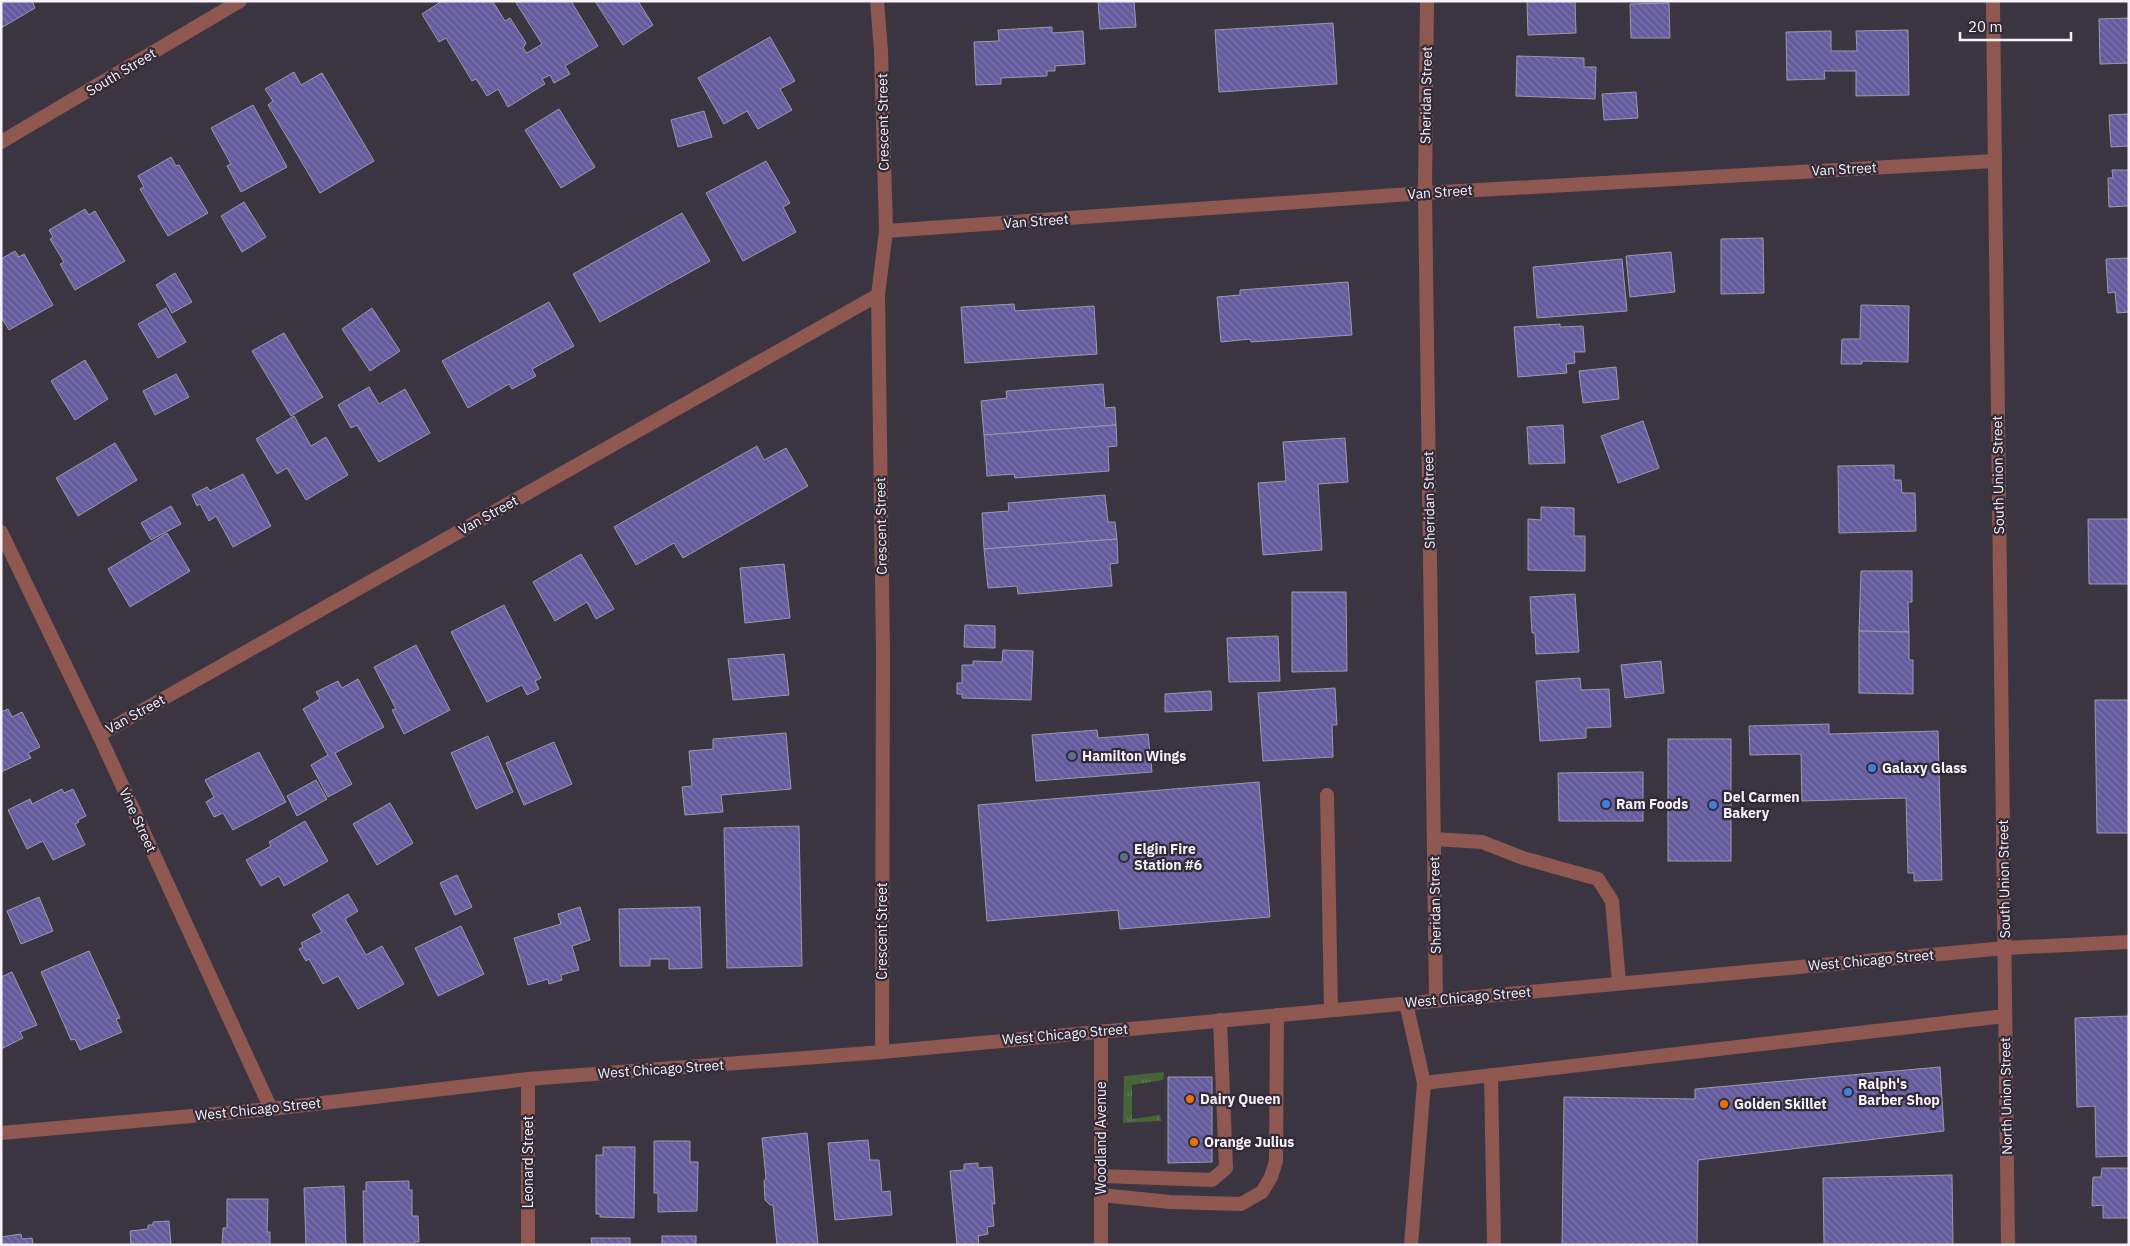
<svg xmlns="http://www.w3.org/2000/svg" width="2130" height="1246" font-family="'IBM Plex Sans',sans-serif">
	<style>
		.grass { fill: url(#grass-tufts) }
		.building { fill: url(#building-back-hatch); stroke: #9b9aab }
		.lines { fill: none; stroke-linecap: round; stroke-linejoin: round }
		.service { stroke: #8e5850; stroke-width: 14 }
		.minor { stroke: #8e5850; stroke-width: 14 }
		.service-dot { fill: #5c6f8a; stroke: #312a36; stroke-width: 2 }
		.shop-dot { fill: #3f7fe0; stroke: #312a36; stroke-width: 2 }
		.food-dot { fill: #e8710a; stroke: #312a36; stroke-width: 2 }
		.labels { text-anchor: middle; stroke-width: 4.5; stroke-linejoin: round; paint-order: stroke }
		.street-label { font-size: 14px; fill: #f7f2fb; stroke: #312a36 }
		.poi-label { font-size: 14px; font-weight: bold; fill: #f7f2fb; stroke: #312a36; text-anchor: start }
	</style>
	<defs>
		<pattern id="grass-tufts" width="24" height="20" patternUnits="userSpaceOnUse" patternTransform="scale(1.25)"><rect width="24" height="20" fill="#456438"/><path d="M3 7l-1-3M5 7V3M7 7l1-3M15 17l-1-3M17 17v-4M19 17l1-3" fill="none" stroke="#617b56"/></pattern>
		<pattern id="building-back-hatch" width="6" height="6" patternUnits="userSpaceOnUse" patternTransform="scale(1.25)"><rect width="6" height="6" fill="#645b9d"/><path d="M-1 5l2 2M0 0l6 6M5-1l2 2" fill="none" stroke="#7b73ac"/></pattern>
	</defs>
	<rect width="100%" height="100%" fill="#3b3441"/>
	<polygon class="grass" points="1164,1072 1163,1080 1132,1085 1132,1119 1160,1115 1161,1121 1123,1123 1124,1076"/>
	<g class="building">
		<polygon points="1,1 32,1 35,8 1,28"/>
		<polygon points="442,1 494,1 493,2 505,21 510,18 526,43 523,48 527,53 542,44 515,1 571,1 598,46 565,66 570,74 554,83 550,75 542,79 545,84 508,107 498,89 487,96 476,79 472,81 446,38 439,42 422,14"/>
		<polygon points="595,1 638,1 653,25 623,45"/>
		<polygon points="1098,1 1134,1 1136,27 1100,29"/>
		<polygon points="1527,1 1575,1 1576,33 1528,35"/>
		<polygon points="1669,3 1670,38 1631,38 1630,4"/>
		<polygon points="2129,18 2129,63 2100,64 2099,19"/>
		<polygon points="1333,23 1337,84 1219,92 1215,30"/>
		<polygon points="1052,27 1052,33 1083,31 1085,64 1055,66 1055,71 1047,71 1047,76 1001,78 1001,84 976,85 974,42 999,41 998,30"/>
		<polygon points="1908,30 1909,95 1856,96 1856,71 1824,71 1825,79 1787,80 1786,32 1831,31 1831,51 1857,51 1856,31"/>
		<polygon points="770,37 795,81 780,89 792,110 758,129 747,111 724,124 698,78"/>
		<polygon points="1517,56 1584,58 1584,67 1596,67 1595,99 1516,96"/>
		<polygon points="294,72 301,85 322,73 374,161 320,193 268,105 273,101 265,89"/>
		<polygon points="1636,92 1638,118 1604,120 1602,94"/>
		<polygon points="253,105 287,167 241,192 227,166 231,164 211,128"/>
		<polygon points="559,109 595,167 561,188 525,130"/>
		<polygon points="704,111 712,137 678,147 671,120"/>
		<polygon points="2129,114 2129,146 2111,147 2109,115"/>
		<polygon points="171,157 176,166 179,165 208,213 168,236 140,189 144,187 138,176"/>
		<polygon points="766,161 790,203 783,207 796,232 743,261 706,193"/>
		<polygon points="2112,170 2129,170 2129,211 2128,206 2109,207 2108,178 2113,178"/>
		<polygon points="244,202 266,237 242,252 221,216"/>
		<polygon points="85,209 89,215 95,211 125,261 75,290 60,264 64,262 50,239 53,237 49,230"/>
		<polygon points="682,213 710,261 600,322 573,274"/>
		<polygon points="1763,238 1764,293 1721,294 1721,239"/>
		<polygon points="15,251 19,257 24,254 53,305 9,330 1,317 1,259"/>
		<polygon points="1671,252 1675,292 1630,297 1626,256"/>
		<polygon points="2129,258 2129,312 2117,313 2115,292 2108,293 2106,259"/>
		<polygon points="1622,259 1627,311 1537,318 1533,267"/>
		<polygon points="175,273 192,302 172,313 156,285"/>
		<polygon points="1348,282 1352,335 1251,342 1250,339 1221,342 1217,297 1240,295 1240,290"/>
		<polygon points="549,302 574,346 532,369 536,376 512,389 509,384 468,408 442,361"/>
		<polygon points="1014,304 1015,311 1094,306 1097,354 965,363 961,307"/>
		<polygon points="1861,305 1909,306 1908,362 1862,361 1862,364 1841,364 1842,339 1860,339"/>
		<polygon points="166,308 186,342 158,358 138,324"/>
		<polygon points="372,308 400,351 370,371 342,329"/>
		<polygon points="1560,324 1560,327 1583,326 1585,352 1574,352 1575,363 1566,364 1567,373 1518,377 1514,327"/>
		<polygon points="284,333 323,397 291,416 252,351"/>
		<polygon points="85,360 108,399 75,420 51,381"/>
		<polygon points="1616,367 1619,399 1583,403 1579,371"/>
		<polygon points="176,374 189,397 155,415 143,391"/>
		<polygon points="1103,384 1105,408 1115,407 1116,425 984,435 981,401 1007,398 1006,391"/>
		<polygon points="369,387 379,404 405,389 430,433 379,462 357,425 351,428 338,405"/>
		<polygon points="294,416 311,446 326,437 348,475 306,500 287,468 277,474 256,439"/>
		<polygon points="1643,421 1659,468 1618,483 1601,436"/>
		<polygon points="1116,425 1117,446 1108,447 1109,471 1015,478 1014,474 987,476 984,435"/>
		<polygon points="1563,425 1565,463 1529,464 1527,427"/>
		<polygon points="1345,438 1348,482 1318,484 1322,550 1263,555 1258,483 1286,481 1283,442"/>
		<polygon points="115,443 137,480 78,516 56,478"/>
		<polygon points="757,446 764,460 786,448 808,486 683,558 674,543 636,565 614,527"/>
		<polygon points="1894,465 1894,480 1901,480 1902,493 1915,493 1916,531 1839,533 1838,466"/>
		<polygon points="243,474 271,526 233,547 216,516 209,521 200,504 197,506 192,495 207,487 210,491"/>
		<polygon points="1105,495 1108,522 1115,522 1117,539 984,549 982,513 1009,511 1008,503"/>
		<polygon points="171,506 181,524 151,540 141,523"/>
		<polygon points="1541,507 1574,508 1574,536 1585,536 1585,571 1528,570 1528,519 1541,520"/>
		<polygon points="2088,519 2129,519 2129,584 2089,584"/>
		<polygon points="167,533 190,571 130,607 108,569"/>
		<polygon points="1117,539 1118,563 1110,564 1112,586 1018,594 1017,586 988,588 984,549"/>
		<polygon points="581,554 614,609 596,619 587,602 555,621 533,582"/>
		<polygon points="784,564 790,618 745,623 740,568"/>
		<polygon points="1861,571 1912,571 1912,602 1908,602 1909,632 1859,631"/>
		<polygon points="1292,592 1346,592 1347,671 1292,672"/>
		<polygon points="1575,594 1579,652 1536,654 1535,633 1532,633 1530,597"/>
		<polygon points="504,605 541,678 535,681 539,689 527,695 522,685 487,702 451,632"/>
		<polygon points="965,625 995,626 995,648 964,647"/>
		<polygon points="1859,631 1909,632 1909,660 1913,660 1913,694 1859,693"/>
		<polygon points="1278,636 1280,681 1229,682 1227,638"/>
		<polygon points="416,645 450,710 404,734 392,710 396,709 374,667"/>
		<polygon points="1003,650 1033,651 1031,700 962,698 962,694 957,694 957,683 962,683 962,665 973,665 973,661 1002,662"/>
		<polygon points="784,654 789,695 733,700 728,659"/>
		<polygon points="1661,661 1664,693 1625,698 1621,665"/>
		<polygon points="1580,678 1581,690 1609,689 1611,727 1586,728 1586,738 1540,741 1536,681"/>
		<polygon points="358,679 384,727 335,753 352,784 328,797 311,765 328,755 303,709 320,699 316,692 338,681 342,688"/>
		<polygon points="1335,688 1337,725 1332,725 1333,757 1263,761 1258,693"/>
		<polygon points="1211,691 1212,710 1165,712 1165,694"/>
		<polygon points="2095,700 2129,700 2129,833 2097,833"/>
		<polygon points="8,709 12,717 22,712 40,747 28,753 31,758 1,772 1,712"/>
		<polygon points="1829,724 1829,734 1938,731 1942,880 1914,881 1914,873 1908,873 1906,798 1802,801 1801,754 1750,755 1749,726"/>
		<polygon points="1097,730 1098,738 1148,734 1152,772 1036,781 1032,735"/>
		<polygon points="786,733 791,789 721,795 723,812 685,815 682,787 692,786 689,751 713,749 713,739"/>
		<polygon points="488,736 513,792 476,809 451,753"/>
		<rect x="1668" y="739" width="63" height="122"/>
		<polygon points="554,742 572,784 524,805 506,763"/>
		<polygon points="259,752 286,802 233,830 223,813 214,817 206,802 214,797 205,780"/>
		<polygon points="1643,772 1643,821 1559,821 1558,773"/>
		<polygon points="316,780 327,799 297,816 287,796"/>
		<polygon points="1259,782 1270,917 1120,929 1118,910 987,921 978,805"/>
		<polygon points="62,789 64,793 73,789 86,816 78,820 79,822 75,824 85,845 53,860 43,841 27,849 8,810 30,799 32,804"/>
		<polygon points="390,803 413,843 377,865 353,824"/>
		<polygon points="305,821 328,861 284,886 279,876 261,886 246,860 271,846 269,842"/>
		<polygon points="799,826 802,966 727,968 724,828"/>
		<polygon points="457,875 472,907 455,915 440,883"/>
		<polygon points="348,894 358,911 345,919 366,955 382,946 404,984 358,1009 338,976 323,984 309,959 306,961 299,949 303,947 301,943 322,932 312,915"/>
		<polygon points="39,897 53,931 21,944 7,911"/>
		<polygon points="580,907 590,940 572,946 579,970 561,975 562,980 549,984 548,979 528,985 514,938 561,924 558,914"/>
		<polygon points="700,907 702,968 669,969 669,959 650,959 650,966 620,966 619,909"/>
		<polygon points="461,926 484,974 438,996 415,948"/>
		<polygon points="89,951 120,1018 116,1019 122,1032 80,1050 75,1039 71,1040 41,972"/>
		<polygon points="12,972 37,1025 20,1032 23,1038 1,1049 1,977"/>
		<polygon points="2128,1016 2129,1156 2096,1157 2095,1106 2077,1107 2075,1018"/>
		<polygon points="1940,1067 1944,1131 1698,1160 1697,1245 1562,1245 1564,1097 1695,1099 1695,1089"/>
		<polygon points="1168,1077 1212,1077 1212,1162 1168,1163"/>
		<polygon points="807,1133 818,1245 777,1245 773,1205 770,1205 765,1200 764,1181 766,1178 762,1138"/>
		<polygon points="868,1140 870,1160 879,1160 882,1192 890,1191 892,1215 835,1220 828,1143"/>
		<polygon points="654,1141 690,1141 690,1162 698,1162 697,1211 658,1212 658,1193 654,1193"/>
		<polygon points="603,1147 635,1147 634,1218 600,1217 600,1214 596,1214 596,1155 603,1155"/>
		<polygon points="978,1163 978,1168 992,1167 995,1204 992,1204 994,1226 987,1227 988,1234 978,1236 979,1245 957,1245 950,1171 964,1170 964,1164"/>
		<polygon points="2102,1168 2129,1168 2129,1218 2103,1218 2103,1205 2092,1206 2093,1177 2101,1177"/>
		<polygon points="1952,1175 1953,1245 1824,1245 1823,1178"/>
		<polygon points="409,1181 409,1190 412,1190 412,1216 418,1216 419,1242 414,1242 414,1245 364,1245 363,1191 366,1191 366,1182"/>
		<polygon points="344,1186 346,1245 306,1245 304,1188"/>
		<polygon points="227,1199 268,1199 267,1232 270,1232 270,1245 222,1245 223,1228 227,1228"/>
		<polygon points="169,1221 171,1245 131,1245 130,1231 148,1229 148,1225 153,1225 153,1222"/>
		<polygon points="21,1234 22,1239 32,1238 33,1245 1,1245 1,1237"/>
		<rect x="662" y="1236" width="34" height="9"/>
		<polygon points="591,1238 630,1238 630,1245 592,1245"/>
	</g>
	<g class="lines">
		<g class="service">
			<polyline points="1327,795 1331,1009"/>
			<polyline points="1434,839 1482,842 1523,858 1598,879 1612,901 1619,983"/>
			<polyline points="1406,1003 1424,1083 2005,1016"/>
			<polyline points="1491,1075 1494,1245"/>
			<polyline points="1101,1176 1212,1180 1226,1168 1220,1020"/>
			<polyline points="1101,1195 1170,1202 1241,1204 1262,1192 1271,1177 1276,1161 1277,1015"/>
			<polyline points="1411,1245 1424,1083"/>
		</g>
		<g class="minor">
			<polyline points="877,1 881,51 886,231 878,295 883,651 882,1052"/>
			<polyline points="1427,1 1425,193 1436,1000"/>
			<polyline points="1993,1 2008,1245"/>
			<polyline points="1,142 240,1"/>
			<polyline points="886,231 1425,193 1994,161"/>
			<polyline points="1,532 99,735 271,1109"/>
			<polyline points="99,735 878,295"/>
			<polyline points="1,1133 271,1109 528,1079 882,1052 2005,948 2129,942"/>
			<polyline points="528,1245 528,1079"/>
			<polyline points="1101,1245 1101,1031"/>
		</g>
	</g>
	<g class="service-dot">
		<circle cx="1072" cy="756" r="5"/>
		<circle cx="1124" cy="857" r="5"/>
	</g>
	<g class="shop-dot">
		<circle cx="1872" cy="768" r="5"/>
		<circle cx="1606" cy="804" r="5"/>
		<circle cx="1713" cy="805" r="5"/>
		<circle cx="1848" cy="1092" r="5"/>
	</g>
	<g class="food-dot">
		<circle cx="1190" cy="1099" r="5"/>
		<circle cx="1724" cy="1104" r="5"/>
		<circle cx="1194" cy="1142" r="5"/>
	</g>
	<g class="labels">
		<g class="street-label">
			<text transform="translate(121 72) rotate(-31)" y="5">South Street</text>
			<text transform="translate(1426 95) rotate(-89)" y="5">Sheridan Street</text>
			<text transform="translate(883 122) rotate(-91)" y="5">Crescent Street</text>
			<text transform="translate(1844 169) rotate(-3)" y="5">Van Street</text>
			<text transform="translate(1440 192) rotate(-4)" y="5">Van Street</text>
			<text transform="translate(1036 221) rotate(-4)" y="5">Van Street</text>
			<text transform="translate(1998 475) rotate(-91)" y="5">South Union Street</text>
			<text transform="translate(1429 500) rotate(-91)" y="5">Sheridan Street</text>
			<text transform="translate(488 515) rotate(-29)" y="5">Van Street</text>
			<text transform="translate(881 526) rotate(-91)" y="5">Crescent Street</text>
			<text transform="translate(135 714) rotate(-29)" y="5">Van Street</text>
			<text transform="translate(138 820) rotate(65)" y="5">Vine Street</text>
			<text transform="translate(2004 879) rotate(-91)" y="5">South Union Street</text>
			<text transform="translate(1435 905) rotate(-91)" y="5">Sheridan Street</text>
			<text transform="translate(882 931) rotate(-90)" y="5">Crescent Street</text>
			<text transform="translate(1871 960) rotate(-5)" y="5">West Chicago Street</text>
			<text transform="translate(1468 997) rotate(-5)" y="5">West Chicago Street</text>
			<text transform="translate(1065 1034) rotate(-5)" y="5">West Chicago Street</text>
			<text transform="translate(661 1069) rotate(-4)" y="5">West Chicago Street</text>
			<text transform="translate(2006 1096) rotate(-91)" y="5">North Union Street</text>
			<text transform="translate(258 1109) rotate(-6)" y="5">West Chicago Street</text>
			<text transform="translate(1101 1138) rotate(-90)" y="5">Woodland Avenue</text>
			<text transform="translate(528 1162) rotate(-90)" y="5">Leonard Street</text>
		</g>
		<g class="poi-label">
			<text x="1082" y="761">Hamilton Wings</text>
			<text x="1882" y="773">Galaxy Glass</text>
			<text x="1723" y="802">Del Carmen<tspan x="1723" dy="16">Bakery</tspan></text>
			<text x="1616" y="809">Ram Foods</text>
			<text x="1134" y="854">Elgin Fire<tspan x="1134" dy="16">Station #6</tspan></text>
			<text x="1858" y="1089">Ralph's<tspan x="1858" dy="16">Barber Shop</tspan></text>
			<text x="1200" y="1104">Dairy Queen</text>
			<text x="1734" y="1109">Golden Skillet</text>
			<text x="1204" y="1147">Orange Julius</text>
		</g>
	</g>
	<rect width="2130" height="1246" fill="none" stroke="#f7f2fb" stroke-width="5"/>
	<path d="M1960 32v8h111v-8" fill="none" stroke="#f7f2fb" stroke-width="2.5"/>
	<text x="1968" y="32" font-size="15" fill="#f7f2fb" stroke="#312a36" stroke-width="4" paint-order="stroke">20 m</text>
</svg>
